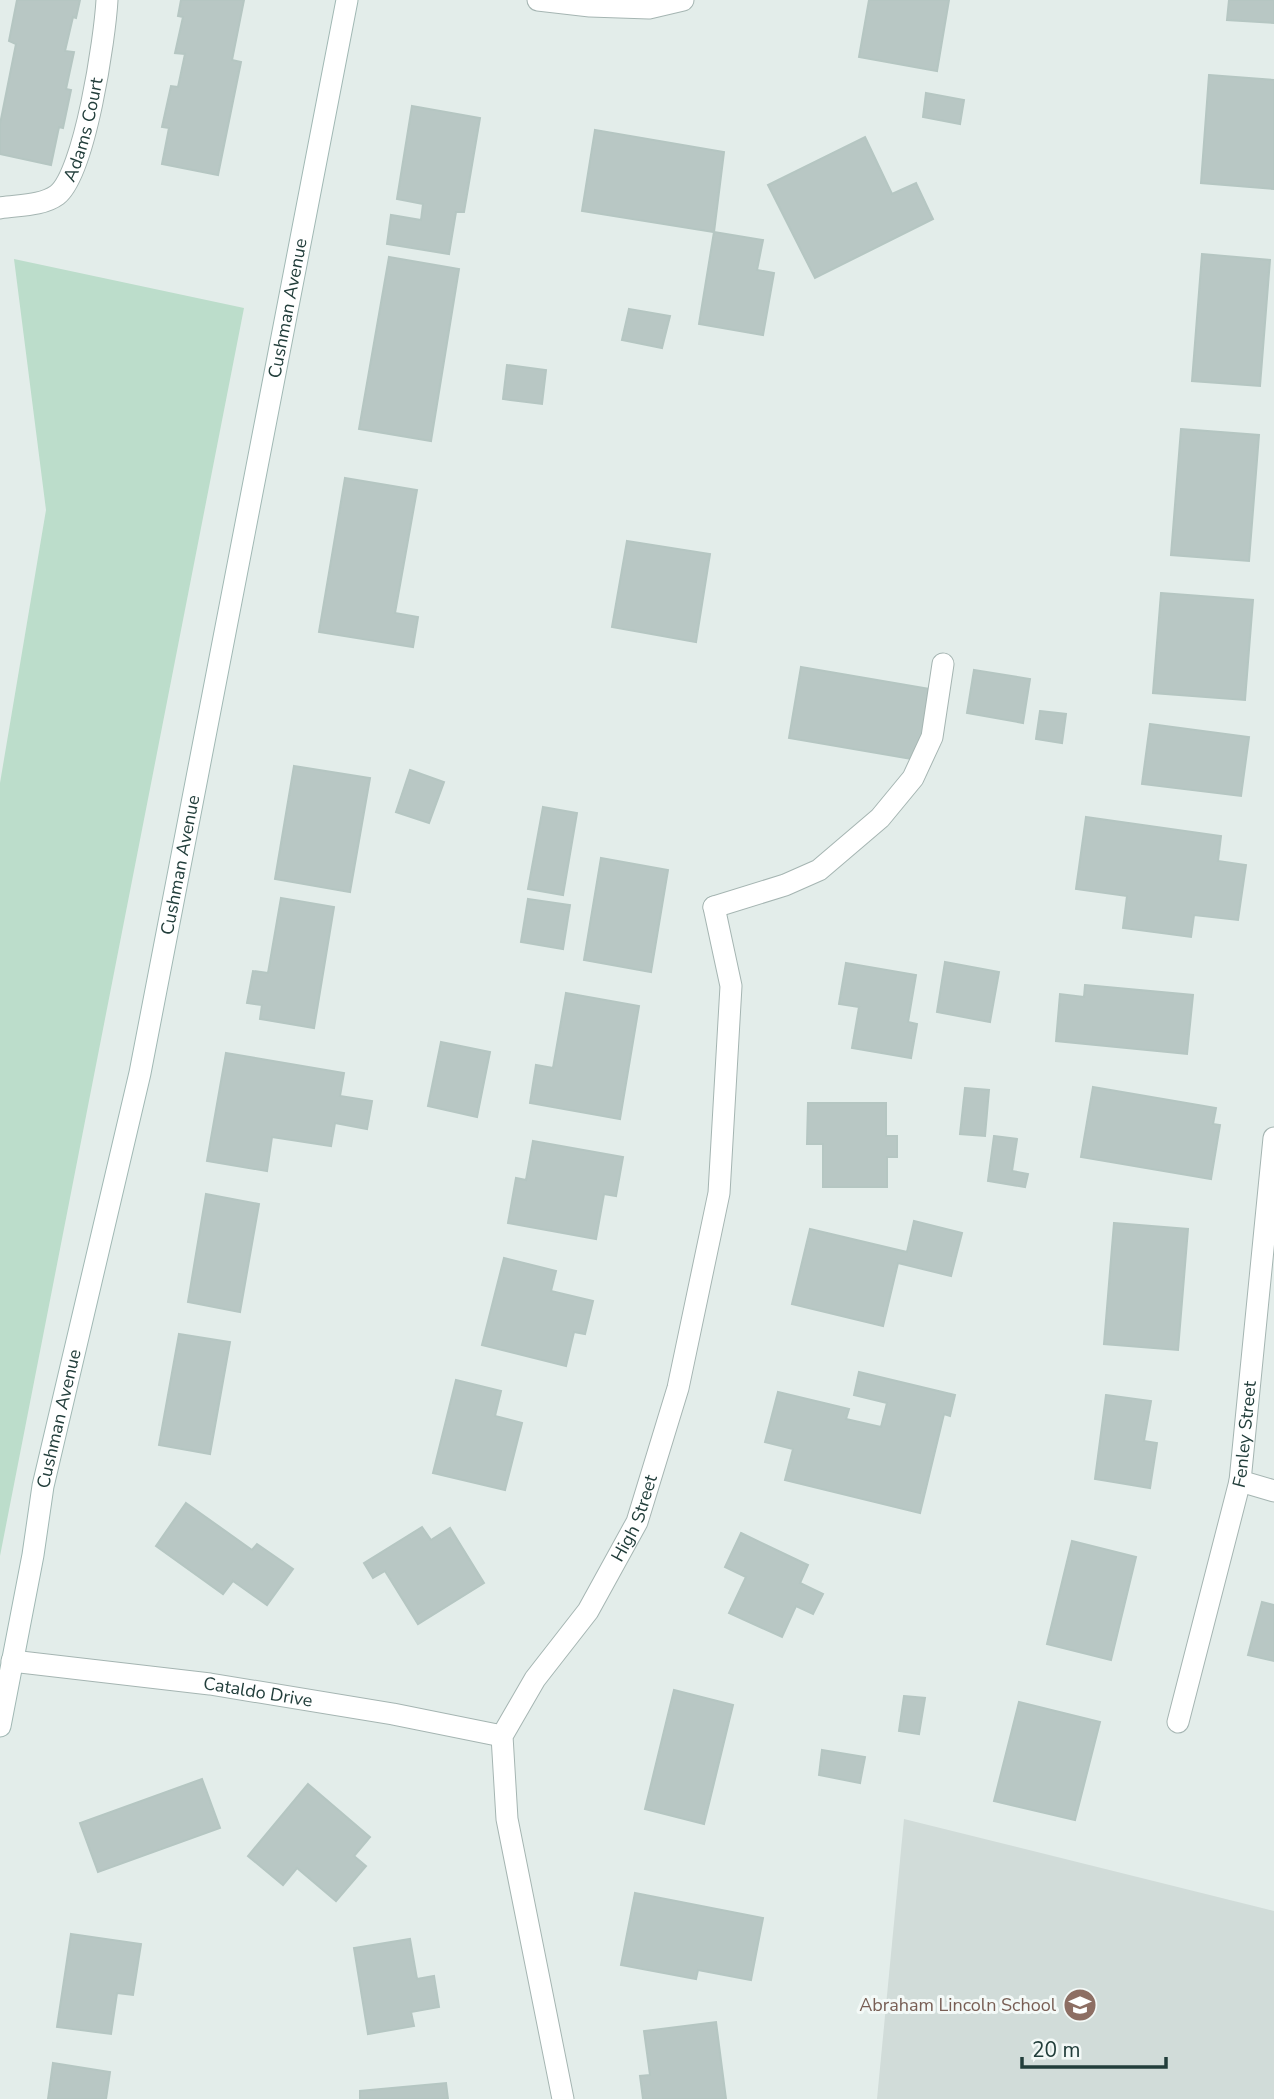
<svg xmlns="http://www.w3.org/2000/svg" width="1274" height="2099" font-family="'Nunito Sans',sans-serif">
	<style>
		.built { fill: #d1dcd9 }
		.green { fill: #bcddcb }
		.building { fill: #b8c7c4; stroke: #b5c6c2; stroke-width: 2 }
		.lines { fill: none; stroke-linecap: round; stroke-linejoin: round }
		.lane-casing { stroke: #a5b5b2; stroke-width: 23 }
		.street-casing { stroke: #a5b5b2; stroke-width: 23 }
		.secondary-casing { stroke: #a1b8b4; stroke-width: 23 }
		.lane { stroke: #fff; stroke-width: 21 }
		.street { stroke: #fff; stroke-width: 21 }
		.secondary { stroke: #fff; stroke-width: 21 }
		.labels { text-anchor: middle; stroke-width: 6; stroke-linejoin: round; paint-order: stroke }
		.street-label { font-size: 18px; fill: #223e3b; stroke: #f3f9f7 }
		.education-label { font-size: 18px; fill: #785e54; stroke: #f3f9f7; text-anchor: end }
	</style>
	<rect width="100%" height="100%" fill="#e3edea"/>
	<polygon class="built" points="904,1819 1274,1911 1274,2099 877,2099"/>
	<polygon class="green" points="14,259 244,308 0,1556 0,783 46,510"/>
	<g class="building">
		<polygon points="17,0 80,0 76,18 73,17 65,51 74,52 66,89 71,90 63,128 59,127 51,165 0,154 0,124 16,44 9,41"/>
		<polygon points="181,0 244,0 232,60 241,62 218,175 162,164 169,128 162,127 171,86 178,87 185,54 175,53 183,17 178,16"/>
		<polygon points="869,0 949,0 937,71 859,57"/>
		<polygon points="1229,0 1274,0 1274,23 1227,20"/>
		<polygon points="1209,75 1274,80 1274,189 1201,183"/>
		<polygon points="926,93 964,100 960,124 923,117"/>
		<polygon points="412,106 480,118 464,212 456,212 449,254 387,244 391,215 421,220 423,204 397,199"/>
		<polygon points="595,130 724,152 714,232 582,211"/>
		<polygon points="865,137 892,194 916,183 933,219 815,278 768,185"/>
		<polygon points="714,232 763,240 757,270 774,273 763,335 699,324"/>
		<polygon points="1202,254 1270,260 1260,386 1192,381"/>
		<polygon points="389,257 459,269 431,441 359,429"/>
		<polygon points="629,309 670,316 662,348 622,340"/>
		<polygon points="507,365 546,370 542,404 503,399"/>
		<polygon points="1181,429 1259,435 1249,561 1171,555"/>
		<polygon points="345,478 417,490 395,613 418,617 413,647 319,632"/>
		<polygon points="627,541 710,554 696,642 612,627"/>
		<polygon points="1161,593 1253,600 1245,700 1153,693"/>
		<polygon points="801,667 930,689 918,760 789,738"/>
		<polygon points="974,670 1030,679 1023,723 967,713"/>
		<polygon points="1040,711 1066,714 1062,743 1036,739"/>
		<polygon points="1150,724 1249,737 1241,796 1142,784"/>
		<polygon points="294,766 370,778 350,892 275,879"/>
		<polygon points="410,770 444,782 429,823 396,812"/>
		<polygon points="543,807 577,813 563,895 528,889"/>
		<polygon points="1086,817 1221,836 1218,861 1246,865 1238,920 1194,915 1191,937 1123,928 1127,896 1076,889"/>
		<polygon points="601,858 668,870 651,972 584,960"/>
		<polygon points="281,898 334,907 314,1028 260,1019 262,1005 247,1003 253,971 268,973"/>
		<polygon points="528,899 570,905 563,949 521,942"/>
		<polygon points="945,962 999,972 990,1022 937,1012"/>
		<polygon points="846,963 916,975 908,1022 917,1024 911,1058 852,1048 859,1007 839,1004"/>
		<polygon points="1085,985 1193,995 1187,1054 1056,1041 1060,994 1084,997"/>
		<polygon points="566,993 639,1006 620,1119 530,1103 536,1065 553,1068"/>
		<polygon points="441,1042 490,1052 477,1117 428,1106"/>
		<polygon points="226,1053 344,1073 340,1096 372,1101 367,1129 335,1123 331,1146 272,1137 267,1171 207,1161"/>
		<polygon points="1093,1087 1216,1108 1213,1124 1220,1125 1211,1179 1081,1157"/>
		<polygon points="965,1088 989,1090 985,1136 960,1134"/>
		<polygon points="808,1103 886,1103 886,1136 897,1136 897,1157 887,1157 887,1187 823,1187 823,1144 807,1144"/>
		<polygon points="994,1136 1017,1139 1012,1171 1028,1174 1025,1187 988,1181"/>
		<polygon points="533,1141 623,1157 616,1196 604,1194 596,1239 508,1223 516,1178 526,1180"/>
		<polygon points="206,1194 259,1204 240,1312 188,1302"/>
		<polygon points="914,1221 962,1233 951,1276 898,1263 883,1326 792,1304 810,1229 907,1252"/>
		<polygon points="1114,1223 1188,1229 1178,1350 1104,1344"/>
		<polygon points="504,1258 556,1271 551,1291 593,1301 585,1334 574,1332 566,1366 482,1345"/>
		<polygon points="179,1334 230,1342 210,1454 159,1445"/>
		<polygon points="859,1372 955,1395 950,1416 944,1414 920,1513 785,1480 793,1449 765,1442 778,1392 849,1409 846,1419 881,1427 887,1403 854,1395"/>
		<polygon points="456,1380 501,1391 495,1416 522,1423 505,1490 433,1473"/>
		<polygon points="1106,1395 1151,1401 1144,1441 1157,1443 1150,1488 1095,1479"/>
		<polygon points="186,1503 252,1550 257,1544 293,1569 267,1605 233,1581 223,1594 156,1546"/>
		<polygon points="422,1527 431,1540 450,1528 484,1583 418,1624 385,1571 373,1578 364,1563"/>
		<polygon points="741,1533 808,1565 800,1583 823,1594 813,1614 796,1606 782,1637 729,1613 746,1577 725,1567"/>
		<polygon points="1072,1541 1136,1557 1111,1660 1047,1644"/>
		<polygon points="1262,1602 1274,1605 1274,1661 1248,1655"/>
		<polygon points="674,1690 733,1705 704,1824 645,1809"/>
		<polygon points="904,1696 925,1698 919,1734 899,1731"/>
		<polygon points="1019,1702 1100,1722 1075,1820 994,1801"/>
		<polygon points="822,1750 865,1757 860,1783 819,1775"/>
		<polygon points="202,1779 220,1828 98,1872 80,1823"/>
		<polygon points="308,1784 370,1837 354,1856 366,1866 336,1901 297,1868 283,1885 248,1856"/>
		<polygon points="635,1893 763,1918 751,1980 698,1970 696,1979 621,1965"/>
		<polygon points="71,1934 141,1944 133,1995 117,1993 111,2034 57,2027"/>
		<polygon points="410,1939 417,1979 434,1976 439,2007 411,2012 414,2026 368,2034 354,1948"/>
		<polygon points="716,2022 726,2099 643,2099 640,2076 650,2075 644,2031"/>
		<polygon points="53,2063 110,2072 106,2099 48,2099"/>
		<polygon points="446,2083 448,2099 360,2099 360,2091"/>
	</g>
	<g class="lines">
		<defs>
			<polyline id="lane" points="714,907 785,885 819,870 880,818 913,778 932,737 943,664"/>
			<g id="street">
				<polyline points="538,0 590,6 649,8 683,0"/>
				<path id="s1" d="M0 208C18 205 42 206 57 195 85 174 105 37 107 0"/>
				<polyline points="1240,1481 1274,1491"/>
				<path id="s2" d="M12 1661 210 1684 393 1714 502 1736"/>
				<path id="s3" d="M1178 1722 1240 1481 1274 1138"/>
				<path id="s4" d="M563 2099 507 1819 502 1736 535 1679 588 1611 637 1522 678 1388 719 1193 731 986 714 907"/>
			</g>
			<g id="secondary">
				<path id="s5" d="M0 1726 33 1555 43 1486 140 1073 347 0"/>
			</g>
		</defs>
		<use href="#lane" class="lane-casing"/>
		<use href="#street" class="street-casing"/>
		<use href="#secondary" class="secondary-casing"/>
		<use href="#lane" class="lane"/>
		<use href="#street" class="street"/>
		<use href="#secondary" class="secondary"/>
	</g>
	<defs>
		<symbol id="school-disc" viewBox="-11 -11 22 22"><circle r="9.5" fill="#8d6e63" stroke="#f3f9f7"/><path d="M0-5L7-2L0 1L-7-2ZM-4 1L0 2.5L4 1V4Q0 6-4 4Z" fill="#fff"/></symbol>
	</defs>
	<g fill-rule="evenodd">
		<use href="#school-disc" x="1061" y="1986" width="38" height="38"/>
	</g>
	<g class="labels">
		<g class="street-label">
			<text dy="6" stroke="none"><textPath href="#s1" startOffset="131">Adams Court</textPath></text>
			<text dy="6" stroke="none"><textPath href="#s5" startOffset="1447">Cushman Avenue</textPath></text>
			<text dy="6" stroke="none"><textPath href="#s5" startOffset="880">Cushman Avenue</textPath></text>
			<text dy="6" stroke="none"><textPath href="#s5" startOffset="313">Cushman Avenue</textPath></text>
			<text dy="6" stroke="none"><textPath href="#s3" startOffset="296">Fenley Street</textPath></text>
			<text dy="6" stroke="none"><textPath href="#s4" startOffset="625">High Street</textPath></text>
			<text dy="6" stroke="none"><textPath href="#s2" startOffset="248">Cataldo Drive</textPath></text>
		</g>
		<g class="education-label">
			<text x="1056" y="2011">Abraham Lincoln School</text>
		</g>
	</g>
	<path d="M1022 2057v10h144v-10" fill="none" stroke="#223e3b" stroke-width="3.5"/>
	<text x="1032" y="2057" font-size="21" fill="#223e3b" stroke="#f3f9f7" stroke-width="5" paint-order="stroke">20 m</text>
</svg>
